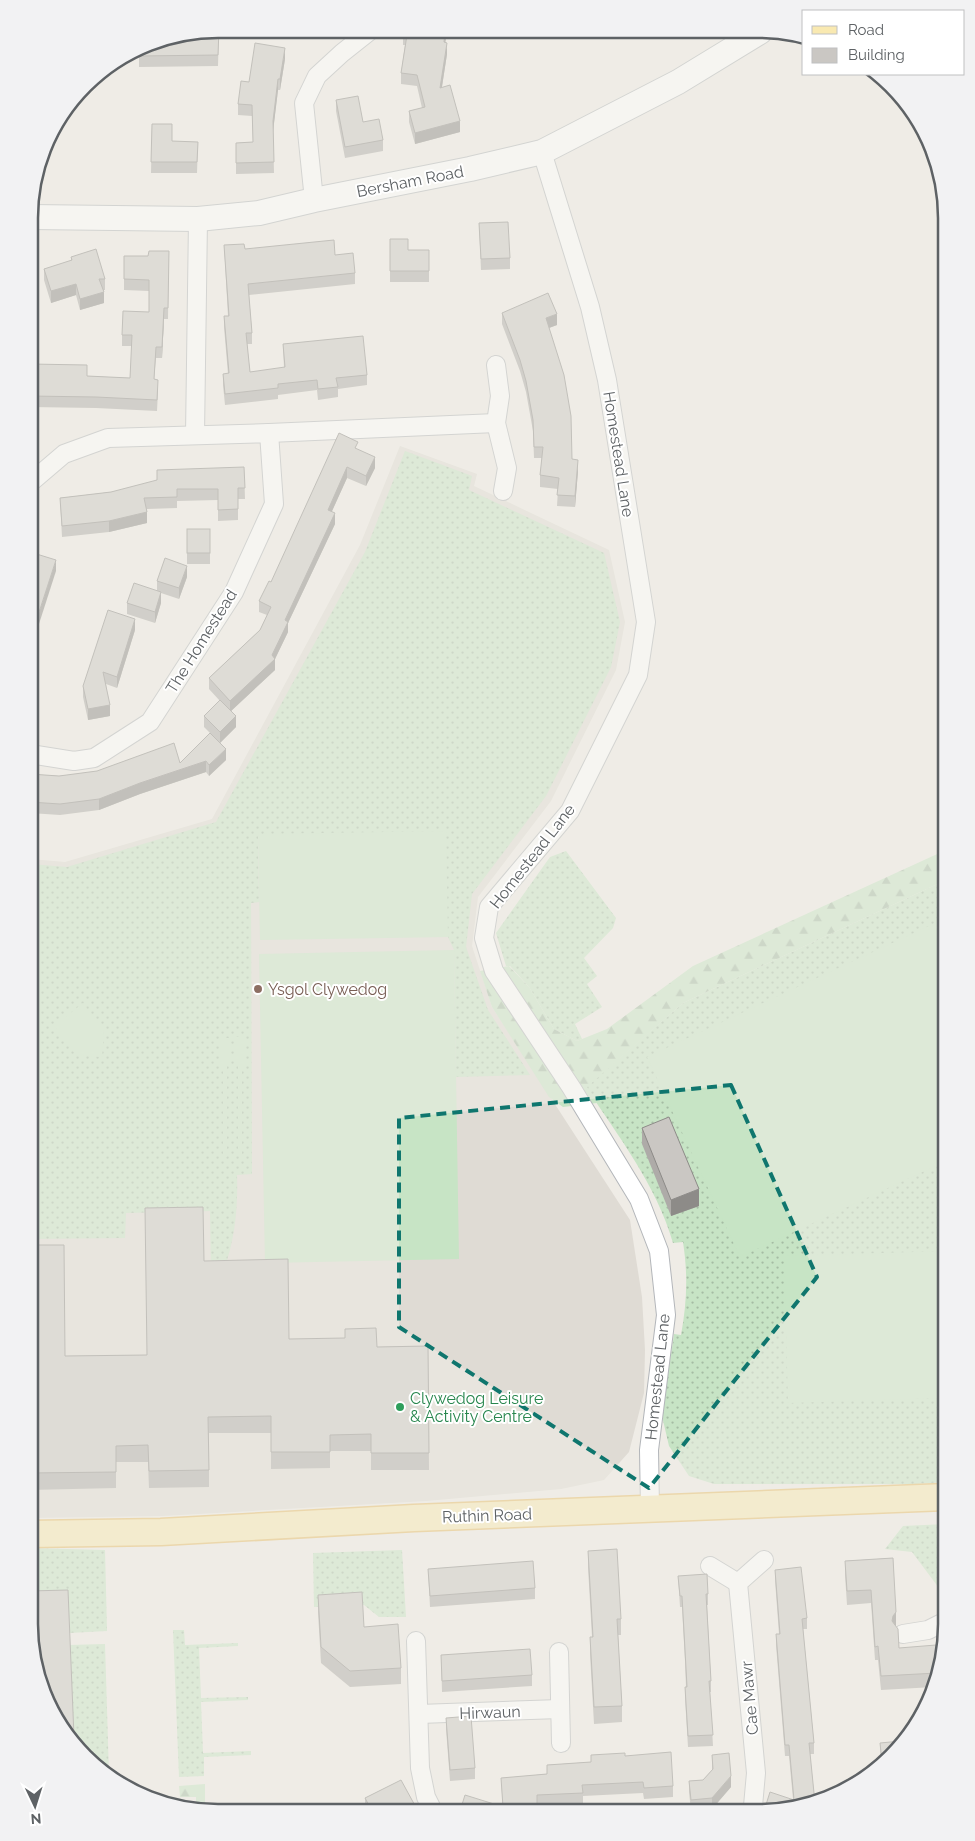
<svg xmlns="http://www.w3.org/2000/svg" width="975" height="1841" font-family="Raleway,sans-serif">
	<style>
		.education { fill: #dfdbd4 }
		.grass { fill: url(#grass-dots) }
		.forest { fill: url(#forest-firs) }
		.garden { fill: #c7e4c5 }
		.lines { fill: none; stroke-linecap: round; stroke-linejoin: round }
		.street-casing { stroke: #b3b6ba; stroke-width: 20 }
		.secondary-casing { stroke: #b2b6ba; stroke-width: 26 }
		.primary-casing { stroke: #e7bc67; stroke-width: 29 }
		.street { stroke: #fff; stroke-width: 18 }
		.secondary { stroke: #fff; stroke-width: 24 }
		.primary { stroke: #f9e9b1; stroke-width: 26 }
		.wall { fill: #aeaba8 }
		.shaded-wall { fill: #8d8b88 }
		.building { fill: #cac7c3; stroke: #8d8b88 }
		.marked { fill: none; stroke: #0f766e; stroke-width: 4; stroke-dasharray: 10 6; stroke-linejoin: round }
		.education-dot { fill: #8d6e63; stroke: #fff; stroke-width: 2 }
		.leisure-dot { fill: #2e9e5b; stroke: #fff; stroke-width: 2 }
		.labels { text-anchor: middle; stroke-width: 4; stroke-linejoin: round; paint-order: stroke }
		.street-label { font-size: 16px; fill: #5e6265; stroke: #fff }
		.education-label { font-size: 16px; fill: #785e54; stroke: #fff; text-anchor: start }
		.leisure-label { font-size: 16px; fill: #27864d; stroke: #fff; text-anchor: start }
		.rim { fill: none; stroke: #5e6265; stroke-width: 2.5 }
	</style>
	<defs>
		<pattern id="grass-dots" width="8" height="8" patternUnits="userSpaceOnUse" patternTransform="scale(1.25)"><rect width="8" height="8" fill="#c7e4c5"/><path d="M2 2h.1M6 6h.1" fill="none" stroke="#a5bca4" stroke-width="1.8" stroke-linecap="round"/></pattern>
		<pattern id="forest-firs" width="22" height="20" patternUnits="userSpaceOnUse" patternTransform="scale(1.25)"><rect width="22" height="20" fill="#c7e4c5"/><path d="M5 1l3.5 6h-7zM16 11l3.5 6h-7z" fill="#a5bca4"/></pattern>
	</defs>
	<rect width="100%" height="100%" fill="#efece6"/>
	<polygon class="education" points="400,446 477,474 474,486 609,550 625,622 616,670 551,801 478,897 472,946 492,1007 630,1220 642,1297 645,1350 644,1393 629,1452 604,1480 561,1489 426,1501 162,1516 29,1518 30,859 65,862 212,819 360,545"/>
	<g class="grass">
		<path d="M405 451 472 476 469 490 604 553 620 622 611 667 546 796 472 894 466 947 488 1010 530 1075 456 1077 454 950 448 937 258 835 259 902 251 903 252 1174 237 1175C238 1209 235 1240 223 1272H211L210 1211 126 1213 125 1238 29 1239 30 864 67 867 216 822 365 552Z"/>
		<polygon points="566,851 616,918 613,928 584,958 597,976 587,984 602,1007 575,1024 582,1039 577,1041 554,1029 529,987 510,966 506,966 496,933 550,857"/>
		<path d="M946 880V1482L916 1484H714L689 1476 669 1446 662 1416 674 1334 681 1335C687 1303 688 1274 683 1242L673 1243C657 1186 618 1136 586 1087L683 1003Z"/>
		<polygon points="946,1524 946,1602 936,1584 912,1552 885,1549 903,1526"/>
		<polygon points="29,1548 105,1550 107,1631 69,1633 29,1613"/>
		<polygon points="402,1550 406,1617 379,1617 364,1605 314,1607 313,1553"/>
		<polygon points="173,1630 184,1630 185,1645 238,1643 238,1646 199,1648 201,1698 248,1697 248,1700 201,1702 203,1753 251,1751 251,1755 204,1757 204,1776 179,1777"/>
		<polygon points="105,1644 109,1775 93,1766 73,1743 69,1645"/>
	</g>
	<g class="forest">
		<polygon points="946,850 946,880 683,1003 587,1087 597,1103 563,1107 549,1097 492,1007 480,971 509,966 529,987 554,1029 577,1041 607,1029 693,966"/>
		<polygon points="205,1784 205,1807 218,1806 219,1811 196,1811 196,1797 180,1797 179,1786"/>
	</g>
	<g class="garden">
		<polygon points="446,831 448,937 260,940 258,834"/>
		<polygon points="946,918 946,1161 740,1257 647,1057"/>
		<polygon points="454,950 459,1259 265,1263 259,954"/>
		<polygon points="83,1003 104,1031 102,1057 76,1055 54,1026"/>
		<polygon points="236,1037 246,1037 246,1064 242,1064 242,1156 238,1156 238,1064 236,1064"/>
		<polygon points="221,1038 230,1038 230,1065 227,1065 227,1157 223,1158 223,1066 221,1065"/>
		<polygon points="946,1251 946,1398 788,1403 784,1256"/>
	</g>
	<g class="lines">
		<defs>
			<g id="street">
				<polyline points="542,152 590,307 607,380 646,622 638,675 570,811 489,907 484,938 494,971 571,1087 639,1199 659,1251 666,1315 649,1450 650,1509"/>
				<polyline points="314,200 304,103 317,76 342,53 371,30"/>
				<polyline points="496,365 500,396 496,423 507,468 503,491"/>
				<polyline points="269,433 496,423"/>
				<polyline points="195,435 198,219"/>
				<polyline points="30,754 74,761 94,758 150,722 234,592 274,504 269,433 108,438 64,454 30,483"/>
				<polyline points="710,1566 738,1583"/>
				<polyline points="903,1634 928,1630 946,1621"/>
				<polyline points="416,1641 420,1768 426,1797 433,1811"/>
				<polyline points="559,1652 561,1743"/>
				<polyline points="419,1714 560,1709"/>
				<polyline points="750,1812 753,1806 756,1773 738,1583 764,1560"/>
			</g>
			<polyline id="secondary" points="30,217 198,219 259,213 314,200 470,169 542,152 678,82 760,32"/>
			<polyline id="primary" points="29,1534 161,1532 414,1518 946,1497"/>
		</defs>
		<use href="#street" class="street-casing"/>
		<use href="#secondary" class="secondary-casing"/>
		<use href="#primary" class="primary-casing"/>
		<use href="#street" class="street"/>
		<use href="#secondary" class="secondary"/>
		<use href="#primary" class="primary"/>
	</g>
	<g class="wall">
		<polygon points="219,29 218,66 139,67 139,47"/>
		<polygon points="447,30 445,43 447,54 442,87 460,132 415,144 409,122 409,111 422,108 417,86 401,84 401,73 405,45 403,45 403,34"/>
		<polygon points="285,59 280,90 278,90 273,130 274,173 236,174 236,143 253,142 252,116 238,115 238,104 249,82"/>
		<polygon points="336,100 363,122 383,140 383,151 345,158 336,111"/>
		<polygon points="152,124 172,141 198,142 197,173 151,173"/>
		<polygon points="479,223 510,258 510,269 481,270"/>
		<polygon points="390,239 408,250 429,250 429,282 390,282"/>
		<polygon points="224,245 245,249 335,255 355,273 355,284 249,295 252,333 252,344 247,344 250,372 284,368 283,344 367,375 367,385 338,389 338,397 318,400 317,390 278,395 278,399 225,405 223,385 223,374 228,374 224,327 224,316 228,316"/>
		<polygon points="169,251 168,319 164,319 162,358 156,358 154,379 158,391 157,411 96,408 30,407 30,364 87,376 130,378 132,346 122,346 122,335 149,312 149,291 124,290 124,279 148,256"/>
		<polygon points="71,257 105,279 105,290 103,290 104,303 80,310 76,295 51,303 44,280 44,269 71,261"/>
		<polygon points="502,313 557,325 549,328 572,459 578,471 575,507 557,506 558,489 540,487 540,475 542,458 534,458 533,431 526,392 520,371 502,324"/>
		<polygon points="358,449 375,468 366,486 347,478 332,511 335,524 288,623 288,632 275,659 275,670 231,711 236,727 220,743 204,727 204,716 220,701 209,689 209,678 260,630 267,615 259,612 259,601 271,582"/>
		<polygon points="244,467 245,499 238,499 238,520 218,521 218,500 177,501 177,508 147,509 147,523 109,532 62,537 60,498 111,492"/>
		<rect x="187" y="529" width="23" height="35"/>
		<polygon points="187,577 179,599 161,593 161,603 155,623 127,614 127,603 157,591 157,581"/>
		<polygon points="135,630 117,688 106,684 110,716 88,720 83,697 83,686"/>
		<polygon points="226,760 209,776 206,772 140,794 99,810 60,815 30,813 30,774 59,776 180,763"/>
		<polygon points="642,1128 699,1206 671,1216 642,1144"/>
		<polygon points="29,1245 65,1356 147,1355 204,1261 289,1339 377,1347 428,1346 429,1470 371,1470 371,1451 330,1451 330,1468 271,1469 271,1433 209,1433 209,1487 149,1488 148,1462 116,1462 116,1488 29,1490"/>
		<polygon points="588,1551 621,1619 621,1635 618,1635 622,1706 622,1722 594,1724 590,1654 590,1637 592,1637 588,1567"/>
		<polygon points="893,1558 896,1626 899,1648 936,1652 942,1651 934,1687 881,1690 878,1660 875,1660 871,1603 847,1605 845,1575 845,1561"/>
		<polygon points="428,1569 535,1588 535,1599 430,1607"/>
		<polygon points="775,1570 807,1618 807,1629 803,1629 814,1743 814,1754 810,1754 815,1803 793,1799 789,1756 785,1756 776,1645 776,1634 779,1634 775,1580"/>
		<polygon points="678,1576 708,1594 708,1605 707,1605 711,1681 711,1692 710,1692 713,1746 688,1747 685,1698 685,1687 686,1687 685,1661 682,1607 680,1607"/>
		<polygon points="318,1595 364,1627 401,1668 401,1684 350,1687 321,1663 318,1612"/>
		<polygon points="441,1655 532,1675 532,1686 442,1692"/>
		<polygon points="446,1718 475,1768 475,1779 450,1781 446,1729"/>
		<polygon points="61,1729 74,1737 74,1743"/>
		<polygon points="880,1743 901,1744 881,1763"/>
		<polygon points="591,1755 625,1756 673,1786 673,1797 644,1799 643,1793 583,1796 583,1804 537,1806 537,1812 503,1812 501,1778 547,1774 547,1765 591,1762"/>
		<polygon points="712,1755 731,1787 712,1809 691,1811 689,1792 689,1781 703,1780 712,1770"/>
		<polygon points="365,1798 418,1811 365,1811"/>
	</g>
	<g class="shaded-wall">
		<polygon points="445,30 447,30 444,53 444,42"/>
		<polygon points="447,43 447,54 440,99 440,88"/>
		<polygon points="285,48 285,59 280,90 280,79"/>
		<polygon points="278,79 278,90 273,132 273,121"/>
		<polygon points="460,121 460,132 415,144 415,133"/>
		<polygon points="76,284 76,295 51,303 51,291"/>
		<polygon points="104,292 104,303 80,310 80,299"/>
		<polygon points="164,308 164,319 162,358 162,347"/>
		<polygon points="557,314 557,325 546,329 546,318"/>
		<polygon points="375,457 375,468 366,486 366,476"/>
		<polygon points="578,460 578,471 575,507 575,496"/>
		<polygon points="347,467 347,478 328,520 328,510"/>
		<polygon points="147,512 147,523 109,532 109,521"/>
		<polygon points="335,513 335,524 288,623 288,632 275,659 275,670 230,712 230,701 272,655 285,620"/>
		<polygon points="56,560 56,571 30,652 30,640"/>
		<polygon points="187,566 187,577 179,599 179,588"/>
		<polygon points="161,592 161,603 155,623 155,612"/>
		<polygon points="135,619 135,630 117,688 117,677"/>
		<polygon points="110,705 110,716 88,720 88,709"/>
		<polygon points="236,716 236,727 220,743 220,732"/>
		<polygon points="226,749 226,760 209,776 209,765"/>
		<polygon points="206,761 206,772 140,794 99,810 99,799 140,783"/>
		<polygon points="699,1189 699,1206 671,1216 671,1200"/>
		<polygon points="896,1612 896,1626 893,1630 892,1621 893,1616"/>
		<polygon points="731,1776 731,1787 712,1809 712,1798"/>
	</g>
	<g class="building">
		<polygon points="219,29 218,55 139,56 139,47 146,43"/>
		<polygon points="404,30 445,30 444,42 447,43 440,88 450,85 460,121 415,133 409,111 425,107 417,75 401,73 407,35 403,34"/>
		<polygon points="255,43 285,48 280,79 278,79 273,121 274,162 236,163 236,143 253,142 252,105 238,104 241,81 249,82"/>
		<polygon points="358,96 363,122 379,119 383,140 345,147 336,100"/>
		<polygon points="152,124 172,124 172,141 198,142 197,162 151,162"/>
		<polygon points="508,222 510,258 481,259 479,223"/>
		<polygon points="390,239 408,239 408,250 429,250 429,271 390,271"/>
		<polygon points="334,240 335,255 353,253 355,273 248,284 252,333 246,333 250,372 285,367 283,344 363,336 367,375 336,378 338,387 318,389 317,380 278,384 278,388 225,394 223,374 229,373 224,316 229,316 224,245 244,244 245,249"/>
		<polygon points="96,249 105,279 99,279 104,292 80,299 76,284 51,291 44,269 72,260 71,257"/>
		<polygon points="149,251 169,251 168,308 164,308 162,347 156,347 154,379 158,380 157,400 96,397 30,396 30,364 87,365 87,376 130,378 132,335 122,335 123,311 149,312 149,280 124,279 124,256 148,256"/>
		<polygon points="548,293 557,314 546,318 564,375 571,416 572,459 578,460 575,496 557,495 559,478 540,475 543,447 534,447 533,420 526,381 520,360 502,313"/>
		<polygon points="339,433 358,442 355,448 375,457 366,476 347,467 328,510 335,513 285,620 288,622 272,655 275,659 230,701 209,678 260,630 271,607 259,601 269,581 271,582"/>
		<polygon points="244,467 245,488 238,488 238,509 218,510 218,489 177,489 177,497 144,498 147,512 109,521 62,526 60,498 111,492 157,480 157,470"/>
		<rect x="187" y="529" width="23" height="24"/>
		<polygon points="30,552 56,560 30,640"/>
		<polygon points="165,558 187,566 179,588 157,581"/>
		<polygon points="134,583 161,592 155,612 127,603"/>
		<polygon points="108,610 135,619 117,677 103,672 110,705 88,709 83,686"/>
		<polygon points="220,700 236,716 220,732 204,716"/>
		<polygon points="210,733 226,749 209,765 206,761 140,783 99,799 60,804 30,802 30,774 59,776 97,771 174,743 180,763"/>
		<polygon points="669,1117 699,1189 671,1200 642,1128"/>
		<polygon points="203,1207 204,1261 288,1259 289,1339 345,1338 345,1329 376,1328 377,1347 428,1346 429,1453 371,1453 371,1434 330,1435 330,1452 271,1452 271,1416 208,1417 209,1470 149,1471 148,1445 116,1446 116,1472 29,1473 29,1245 64,1245 65,1356 147,1355 145,1208"/>
		<polygon points="617,1549 621,1619 617,1619 622,1706 594,1707 590,1637 593,1637 588,1551"/>
		<polygon points="893,1558 896,1612 893,1616 892,1621 898,1629 899,1648 936,1645 936,1652 942,1651 937,1673 881,1676 878,1646 875,1647 871,1590 847,1591 845,1561"/>
		<polygon points="533,1561 535,1588 430,1596 428,1569"/>
		<polygon points="801,1567 807,1618 802,1619 814,1743 809,1743 815,1803 764,1811 770,1792 794,1800 789,1745 785,1745 776,1634 780,1634 775,1570"/>
		<polygon points="707,1574 708,1594 706,1594 711,1681 709,1681 713,1735 688,1736 685,1687 687,1687 685,1650 682,1596 680,1596 678,1576"/>
		<polygon points="68,1590 74,1737 68,1737 61,1729 39,1684 29,1624 29,1591"/>
		<polygon points="362,1592 364,1627 398,1624 401,1668 350,1671 321,1647 318,1595"/>
		<polygon points="530,1649 532,1675 442,1681 441,1655"/>
		<polygon points="471,1716 475,1768 450,1770 446,1718"/>
		<polygon points="901,1741 901,1744 882,1762 880,1743"/>
		<polygon points="671,1752 673,1786 644,1788 643,1782 582,1785 583,1793 537,1795 537,1805 503,1807 501,1778 547,1774 547,1765 591,1762 591,1755 625,1753 625,1756"/>
		<polygon points="729,1753 731,1776 712,1798 691,1800 689,1781 703,1780 713,1769 712,1755"/>
		<polygon points="401,1780 418,1811 372,1811 365,1798"/>
		<polygon points="465,1795 494,1804 491,1811 460,1811"/>
	</g>
	<path d="M0 0H975V1841H0ZM731 1085 817 1277 649 1488 399 1327V1118Z" fill="#efece6" fill-opacity=".55" fill-rule="evenodd"/>
	<path class="marked" d="M731 1085 817 1277 649 1488 399 1327V1118Z"/>
	<circle class="education-dot" cx="258" cy="989" r="5"/>
	<circle class="leisure-dot" cx="400" cy="1407" r="5"/>
	<g class="labels">
		<g class="street-label">
			<text transform="translate(410 181) rotate(-11)" y="6">Bersham Road</text>
			<text transform="translate(619 454) rotate(81)" y="6">Homestead Lane</text>
			<text transform="translate(201 641) rotate(-58)" y="6">The Homestead</text>
			<text transform="translate(532 856) rotate(-52)" y="6">Homestead Lane</text>
			<text transform="translate(657 1377) rotate(-84)" y="6">Homestead Lane</text>
			<text transform="translate(487 1515) rotate(-2)" y="6">Ruthin Road</text>
			<text transform="translate(749 1698) rotate(-95)" y="6">Cae Mawr</text>
			<text transform="translate(490 1712) rotate(-2)" y="6">Hirwaun</text>
		</g>
		<g class="education-label">
			<text x="268" y="995">Ysgol Clywedog</text>
		</g>
		<g class="leisure-label">
			<text x="410" y="1404">Clywedog Leisure<tspan x="410" dy="18">&amp; Activity Centre</tspan></text>
		</g>
	</g>
	<path d="M0 0H975V1841H0ZM218 38H758A180 180 0 0 1 938 218V1624A180 180 0 0 1 758 1804H218A180 180 0 0 1 38 1624V218A180 180 0 0 1 218 38Z" fill="#f2f2f3" fill-rule="evenodd"/>
	<path class="rim" d="M218 38H758A180 180 0 0 1 938 218V1624A180 180 0 0 1 758 1804H218A180 180 0 0 1 38 1624V218A180 180 0 0 1 218 38Z"/>
	<rect x="802" y="10" width="162" height="65" fill="#ffffff" stroke="#bfc0c1"/>
	<rect x="812" y="26" width="25" height="8" fill="#f9e9b1" stroke="#bfc0c1"/>
	<text x="848" y="35" font-size="15" fill="#5e6265">Road</text>
	<rect x="812" y="48" width="25" height="15" fill="#cac7c3" stroke="#bfc0c1"/>
	<text x="848" y="60" font-size="15" fill="#5e6265">Building</text>
	<g transform="translate(35 1806) rotate(176)" stroke="#ffffff" stroke-width="4" paint-order="stroke">
	<path d="M0-4L9 19L0 12L-9 19Z" fill="#5e6265"/>
	<text y="-8" font-size="14" font-weight="bold" text-anchor="middle" fill="#5e6265">N</text>
	</g>
</svg>
